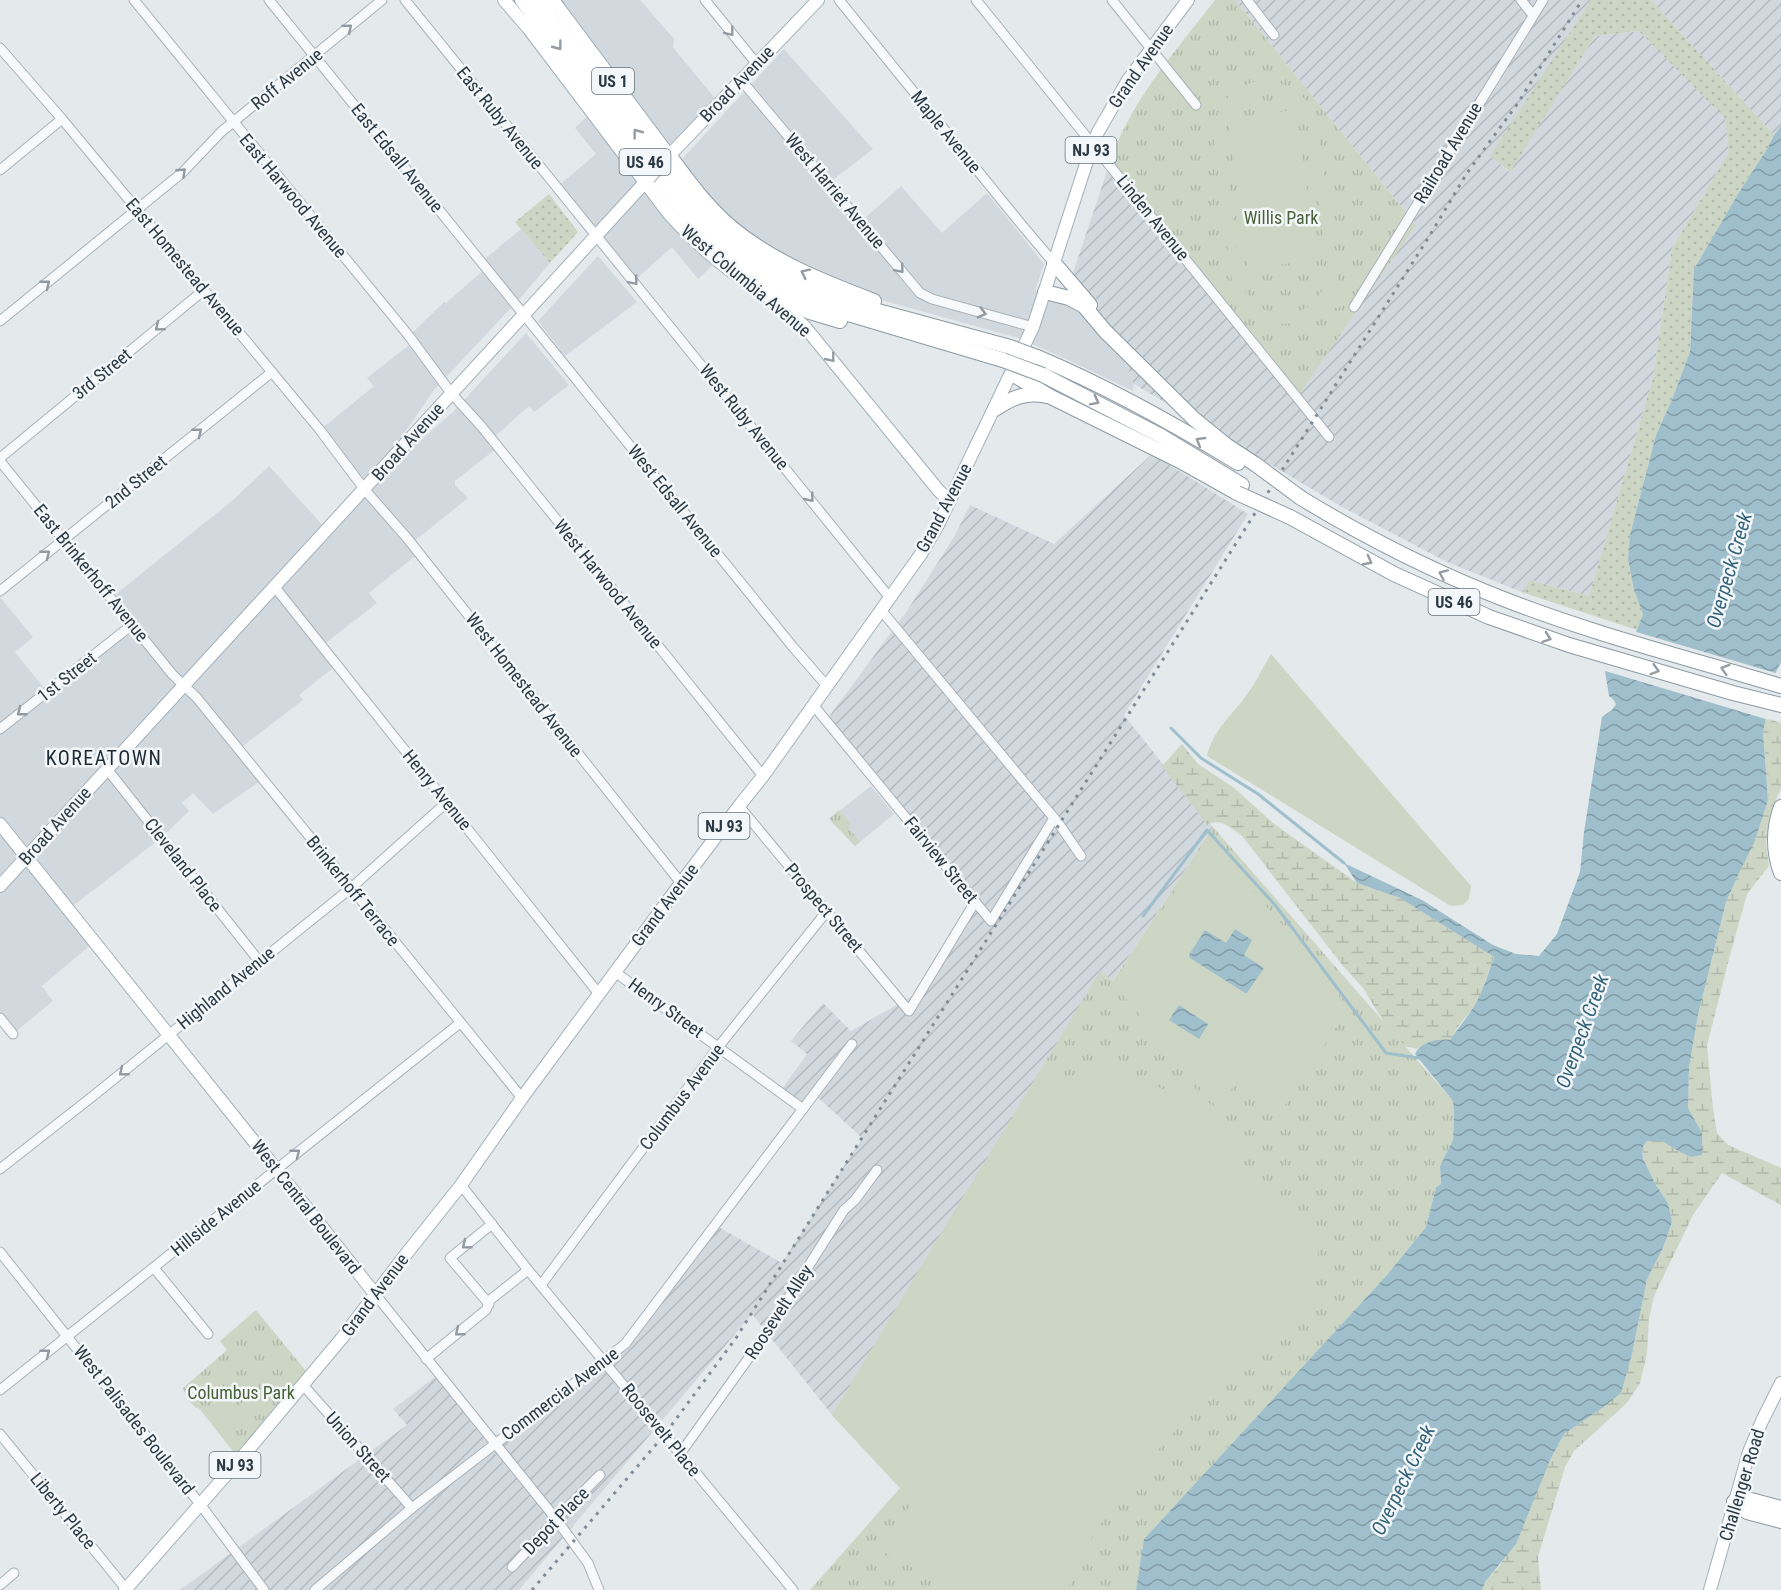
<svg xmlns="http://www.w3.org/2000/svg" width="1781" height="1590" font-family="'Roboto Condensed',sans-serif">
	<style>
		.built { fill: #d2d9de }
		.industrial { fill: url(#industrial-furrows) }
		.grass { fill: url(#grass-dots) }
		.wetland { fill: url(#wetland-marsh) }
		.park { fill: url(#park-tufts) }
		.pitch { fill: #cdd6c5; fill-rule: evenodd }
		.water { fill: url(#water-waves) }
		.pier { fill: #e4e9ec }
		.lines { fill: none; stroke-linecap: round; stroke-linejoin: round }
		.stream { stroke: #9fbfcc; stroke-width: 3 }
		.minor-casing { stroke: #a9b1b7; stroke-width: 11 }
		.major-casing { stroke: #a3b0b8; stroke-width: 14 }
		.highway-casing { stroke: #8b9aa3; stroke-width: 16 }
		.minor { stroke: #f7f9fa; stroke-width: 9 }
		.major { stroke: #fff; stroke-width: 12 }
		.highway { stroke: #fff; stroke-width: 14 }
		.rail { stroke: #7d8c96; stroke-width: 3; stroke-dasharray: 3 6; stroke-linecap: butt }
		.major-bridge-casing { stroke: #a3b0b8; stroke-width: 14; stroke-linecap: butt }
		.highway-bridge-casing { stroke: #8b9aa3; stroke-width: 16; stroke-linecap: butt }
		.major-bridge { stroke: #fff; stroke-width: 12 }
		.highway-bridge { stroke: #fff; stroke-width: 14 }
		.oneway { stroke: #919aa0 }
		.oneway2 { stroke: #959ca2 }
		.labels { text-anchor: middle; stroke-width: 5; stroke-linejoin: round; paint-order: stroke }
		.shield { fill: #f4f7f9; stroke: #67737b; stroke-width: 1.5 }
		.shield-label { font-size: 16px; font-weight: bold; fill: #2b3a45 }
		.street-label { font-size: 18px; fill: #2b3a45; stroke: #f4f7f9 }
		.park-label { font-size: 18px; fill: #496138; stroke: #f4f7f9 }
		.water-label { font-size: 20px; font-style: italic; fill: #33637a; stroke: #f4f7f9 }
		.neighbourhood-label { font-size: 20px; letter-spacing: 1.5px; fill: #1d2b36; stroke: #f4f7f9 }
	</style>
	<defs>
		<pattern id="industrial-furrows" width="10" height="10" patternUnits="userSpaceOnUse" patternTransform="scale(1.5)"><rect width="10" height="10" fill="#d2d9de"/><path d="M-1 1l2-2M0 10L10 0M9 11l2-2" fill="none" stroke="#b4bbc0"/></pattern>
		<pattern id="grass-dots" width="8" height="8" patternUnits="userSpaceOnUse" patternTransform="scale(1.5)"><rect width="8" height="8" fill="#cdd6c5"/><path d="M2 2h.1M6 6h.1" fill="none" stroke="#b0b8ab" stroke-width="1.8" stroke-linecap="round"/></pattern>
		<pattern id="wetland-marsh" width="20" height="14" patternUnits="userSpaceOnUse" patternTransform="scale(1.5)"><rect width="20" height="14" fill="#cdd6c5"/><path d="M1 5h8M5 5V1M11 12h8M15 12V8" fill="none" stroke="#b0b8ab"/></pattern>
		<pattern id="park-tufts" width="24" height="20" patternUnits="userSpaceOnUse" patternTransform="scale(1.5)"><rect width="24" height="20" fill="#cdd6c5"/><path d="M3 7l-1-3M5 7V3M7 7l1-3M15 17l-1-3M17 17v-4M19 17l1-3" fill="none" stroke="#b0b8ab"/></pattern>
		<pattern id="water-waves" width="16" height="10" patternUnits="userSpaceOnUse" patternTransform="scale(1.5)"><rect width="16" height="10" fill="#9fbfcc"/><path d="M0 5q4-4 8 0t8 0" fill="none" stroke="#829ca7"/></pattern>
	</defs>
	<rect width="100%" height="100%" fill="#e4e9ec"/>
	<g class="built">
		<polygon points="553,0 640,0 674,39 673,47 675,50 719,103 669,155"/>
		<polygon points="784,49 873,149 833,180 865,218 901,186 942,233 987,193 1044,264 1035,290 1076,304 1121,353 1134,384 1133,391 1064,358 1018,338 885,301 855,291 801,265 748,233 712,202 681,164 683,158"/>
		<polygon points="591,112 717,261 698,279 672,247 634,281 556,188 596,154 575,128"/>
		<polygon points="521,229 550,263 524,294 434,390 367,487 453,412 526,333 569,385 534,412 529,406 492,439 498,447 455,481 455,485 468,498 412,543 419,553 369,593 377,603 322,646 337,665 299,695 303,700 239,749 263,779 213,814 193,793 182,803 189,811 161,838 69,909 94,942 42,986 53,1001 13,1034 0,1018 0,597 33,637 15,652 47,692 133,625 111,598 233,500 269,466 326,529 365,490 320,430 374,386 367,378 413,342 409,336 444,302 446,303 486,268 481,262"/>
		<polygon points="598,256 637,302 565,356 538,321"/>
		<polygon points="871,786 894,814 855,846 829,819"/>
	</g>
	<g class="industrial">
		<polygon points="1235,0 1591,0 1491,156 1509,172 1595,36 1639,31 1725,117 1729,152 1672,248 1653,378 1589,596 1529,580 1524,593 1447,562 1344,508 1134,384 1121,353 1070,282 1110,162 1416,225"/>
		<polygon points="1651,0 1781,0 1781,126 1774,135"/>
		<polygon points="1152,454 1248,514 1124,715 1213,827 1112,982 1100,972 832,1415 752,1314 519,1590 180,1590 407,1425 393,1409 439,1374 495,1446 625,1344 715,1225 782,1263 862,1138 812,1092 800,1109 779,1093 807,1054 791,1041 823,1003 851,1031 912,996 972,898 828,718 907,611 954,537 970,505 1054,544"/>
	</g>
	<g class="grass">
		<polygon points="1591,0 1651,0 1774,135 1767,149 1738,194 1694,269 1690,352 1671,402 1656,435 1630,535 1628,559 1634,590 1643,614 1637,630 1524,593 1529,580 1589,596 1653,378 1672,248 1729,152 1725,118 1639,31 1595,36 1510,172 1490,156"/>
		<polygon points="549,194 578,232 550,263 515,222"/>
	</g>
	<g class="wetland">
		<polygon points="1766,718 1781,723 1781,788 1773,807 1766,842 1769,866 1747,894 1729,959 1707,1046 1713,1108 1717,1133 1728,1145 1781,1168 1781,1205 1722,1173 1693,1215 1654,1296 1649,1319 1647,1354 1640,1383 1627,1403 1574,1451 1565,1467 1538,1557 1541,1590 1482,1590 1485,1582 1501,1564 1550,1460 1564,1434 1601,1409 1632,1354 1647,1279 1663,1248 1672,1222 1668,1203 1656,1185 1643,1159 1642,1148 1647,1141 1662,1141 1680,1152 1702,1133 1688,1109 1689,1068 1698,1015 1726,902 1768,800 1763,732"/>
		<path d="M1182 744 1198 764 1233 787 1273 823 1357 883 1400 898 1494 957 1481 993 1472 1010 1462 1021 1450 1040 1429 1042 1417 1049 1401 1045 1393 1037 1363 988 1343 966 1242 836C1231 828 1220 817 1207 825L1162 766Z"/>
	</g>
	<g class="park">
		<path d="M1215 0H1235L1416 225 1296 399 1110 162C1130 101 1176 51 1215 0Z"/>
		<polygon points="839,810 851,824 848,827 860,842 855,846 829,819"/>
		<polygon points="1213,827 1453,1101 1454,1114 1453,1140 1440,1166 1441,1184 1436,1187 1426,1227 1387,1275 1144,1539 1136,1590 810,1590 900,1488 832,1415 1100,971 1113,981"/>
		<polygon points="256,1310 310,1376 240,1460 198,1407 196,1408 188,1400 183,1388 227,1350 220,1341"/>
	</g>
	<g class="pitch">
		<path d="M1259 81C1290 80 1312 97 1318 128L1341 307 1332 308 1330 296C1303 338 1244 332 1232 281L1213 132C1217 105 1232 86 1259 81ZM1263 90C1287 91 1304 105 1309 128L1327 265C1329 324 1252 333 1240 276L1222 135C1223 111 1239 93 1263 90Z"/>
		<polygon points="1296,110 1316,260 1248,269 1229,118"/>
		<path d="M1271 654 1471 886 1469 899 1463 905 1452 906 1449 905 1207 756C1212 733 1229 717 1243 700 1254 686 1262 669 1271 654Z"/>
		<polygon points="1210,840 1309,956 1348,1009 1279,1114 1234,1085 1219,1110 1113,983"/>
		<path d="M1095 1063 1176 1094 1187 1080 1254 1149C1242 1158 1238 1170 1246 1183L1315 1235 1318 1252 1316 1281 1308 1301 1294 1323 1275 1342 1180 1425 1157 1451 1129 1490 1115 1503 1093 1535 1080 1568 1066 1590H953L876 1548 915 1500 900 1488 832 1415 956 1208 1038 1077 1061 1087Z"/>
		<polygon points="249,1397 259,1410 223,1437 205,1415 218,1405 227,1415"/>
	</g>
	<g class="water">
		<path d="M1781 126V662L1776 672 1763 732 1768 800 1754 843 1737 877 1726 902 1698 1015 1689 1068 1688 1108 1702 1133V1155L1691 1157 1680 1152 1662 1141H1647L1642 1148 1643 1159 1656 1185 1668 1203 1672 1222 1663 1248 1647 1279 1632 1354 1621 1393 1601 1409 1564 1434 1550 1460 1516 1544 1485 1582 1482 1590H1136L1144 1539 1387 1275 1426 1227 1436 1187 1441 1184 1440 1166 1453 1140 1454 1114 1453 1101 1415 1054C1420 1042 1438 1038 1450 1040 1457 1029 1466 1019 1473 1008 1483 992 1488 974 1494 957L1400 898 1357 883 1344 863 1422 900 1493 945 1516 954 1539 956 1557 934 1580 872 1584 832 1602 717 1612 710 1616 704 1613 699 1609 696 1605 671 1615 669 1637 630 1643 614 1634 590 1628 559 1630 535 1656 435 1671 402 1690 352 1694 269 1738 194 1767 149 1774 135Z"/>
		<polygon points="1235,929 1252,940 1244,955 1264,968 1247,993 1245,993 1190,958 1189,955 1205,930 1226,943"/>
		<polygon points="1179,1005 1208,1024 1199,1039 1169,1020"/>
	</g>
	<polygon class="pier" points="1633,631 1779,674 1769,720 1602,670 1613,666"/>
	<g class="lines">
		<g class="stream">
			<polyline points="1171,728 1201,758 1258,794 1344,863"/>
			<polyline points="1143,916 1207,830 1275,905 1386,1053 1419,1058"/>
		</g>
		<defs>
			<g id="minor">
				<polyline points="134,0 409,336 451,393 482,427 763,776"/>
				<polyline points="269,0 793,647 827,686"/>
				<polyline points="405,0 890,598"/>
				<polyline points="705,0 756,63"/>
				<polyline points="839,0 1021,224 1054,263"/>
				<polyline points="976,0 1329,437"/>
				<polyline points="1112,0 1196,105"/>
				<polyline points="1247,0 1274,35"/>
				<polyline points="1521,0 1533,15"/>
				<polyline points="0,48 62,119 320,430 365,490 407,538 681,883"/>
				<polyline points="741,80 920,293 932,299 1033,327"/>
				<polyline points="0,170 62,119"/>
				<polyline points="1354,307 1543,0"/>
				<polyline points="0,321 183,172 221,132 382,0"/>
				<polyline points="0,458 204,290"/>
				<polyline points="0,461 172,674 197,698 522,1098"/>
				<polyline points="274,586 599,994"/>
				<polyline points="0,591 272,372"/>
				<polyline points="881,610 1059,824 1081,856"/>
				<polyline points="814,706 991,921 1054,818"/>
				<polyline points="0,729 133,624"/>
				<polyline points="107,769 259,961"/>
				<polyline points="739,806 909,1011 975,902"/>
				<polyline points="615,972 803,1109"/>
				<polyline points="0,1018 13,1034"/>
				<polyline points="0,1169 93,1096 351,888 447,802"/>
				<polyline points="461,1185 528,1270 793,1590"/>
				<polyline points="0,1252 200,1504 264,1590"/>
				<polyline points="154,1268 208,1334"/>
				<polyline points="541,1285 719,1046 827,911"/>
				<polyline points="375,1294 556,1519 588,1563 599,1590"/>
				<polyline points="489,1304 450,1258 492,1224"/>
				<polyline points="426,1359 486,1310 490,1300 528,1270"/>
				<polyline points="303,1385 412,1508"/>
				<polyline points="0,1390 460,1023"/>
				<polyline points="0,1434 126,1589"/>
				<polyline points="680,1454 763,1338 844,1210 855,1200 877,1170"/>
				<polyline points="512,1567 556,1519 600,1475"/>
				<polyline points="0,1585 14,1573"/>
				<polyline points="315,1590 412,1508 625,1344 852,1044"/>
			</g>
			<g id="major">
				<path d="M504 0 528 28 669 214C689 236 710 256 735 274 759 291 784 306 805 327L939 491 950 501"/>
				<polyline points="553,0 669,155"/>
				<polyline points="666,159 818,0"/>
				<polyline points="0,824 276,1169 375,1294"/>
				<polyline points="0,886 649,178"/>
				<polyline points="125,1590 248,1450 342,1338 403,1258 461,1185 522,1098 681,883 739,806 763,776 921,554 938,525 1033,327 1086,164 1098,132 1128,80 1188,0"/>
				<polyline points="1710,1590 1749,1452 1762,1421 1781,1383"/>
			</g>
			<g id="highway">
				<polyline points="522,0 678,205 701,230 740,262 768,280 797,295 845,313 1003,360"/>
				<polyline points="537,0 679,188 713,225 738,247 780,274 825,294 856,305 1010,347"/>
				<polyline points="552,0 557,7"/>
				<path d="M669 155C688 181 707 207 732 228 773 262 824 282 874 301"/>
				<polyline points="1054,263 1090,305"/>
				<polyline points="758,289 810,312 840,321"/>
				<polyline points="1045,292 1069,298 1084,306 1105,331 1194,419 1226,445 1255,464"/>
				<path d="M1037 357C1106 386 1174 424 1238 463"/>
				<polyline points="1012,374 1051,397 1180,461 1237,493"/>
				<polyline points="1043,375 1161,436 1242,485"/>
				<path d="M995 409C1012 398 1026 391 1047 396"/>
				<path d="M1301 498C1365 537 1432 571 1501 598 1592 634 1688 658 1781 686"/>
				<polyline points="1290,517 1394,574 1489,617 1569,645 1733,693 1781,705"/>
				<path d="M1781 873C1773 851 1773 829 1781 807"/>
				<polyline points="1734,1502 1747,1512 1781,1521"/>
				<polyline points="1734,1502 1751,1500 1781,1508"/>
			</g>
		</defs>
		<use href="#minor" class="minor-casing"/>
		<use href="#major" class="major-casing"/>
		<use href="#highway" class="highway-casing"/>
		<use href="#minor" class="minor"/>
		<use href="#major" class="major"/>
		<use href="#highway" class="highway"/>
		<polyline class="rail" points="532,1590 665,1434 736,1338 1430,235 1467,173 1518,103 1582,0"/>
		<defs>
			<polyline id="major-bridge" points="649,178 666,159"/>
			<g id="highway-bridge">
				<polyline points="1010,347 1037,357"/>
				<polyline points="1003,360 1043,375"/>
				<polyline points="1255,464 1301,498"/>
				<polyline points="1237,493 1290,517"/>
			</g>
		</defs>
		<use href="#major-bridge" class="major-bridge-casing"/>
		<use href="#highway-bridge" class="highway-bridge-casing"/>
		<use href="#major-bridge" class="major-bridge"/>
		<use href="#highway-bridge" class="highway-bridge"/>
	</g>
	<defs><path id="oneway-chevron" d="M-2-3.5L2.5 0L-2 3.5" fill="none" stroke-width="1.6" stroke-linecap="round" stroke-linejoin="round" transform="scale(1.5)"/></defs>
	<g class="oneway">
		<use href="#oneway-chevron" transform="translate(348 28) rotate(-40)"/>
		<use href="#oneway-chevron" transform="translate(730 32) rotate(52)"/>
		<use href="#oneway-chevron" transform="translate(182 172) rotate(-43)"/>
		<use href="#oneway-chevron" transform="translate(900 269) rotate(50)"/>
		<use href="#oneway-chevron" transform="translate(634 281) rotate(50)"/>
		<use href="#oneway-chevron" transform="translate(46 284) rotate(-39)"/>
		<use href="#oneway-chevron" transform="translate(982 313) rotate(15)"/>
		<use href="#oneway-chevron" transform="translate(159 327) rotate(141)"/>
		<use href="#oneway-chevron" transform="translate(198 432) rotate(-39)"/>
		<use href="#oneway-chevron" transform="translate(810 498) rotate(51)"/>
		<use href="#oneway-chevron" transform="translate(46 554) rotate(-38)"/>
		<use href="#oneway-chevron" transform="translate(21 712) rotate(142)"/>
		<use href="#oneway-chevron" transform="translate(123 1072) rotate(141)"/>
		<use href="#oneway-chevron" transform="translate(296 1153) rotate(-38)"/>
		<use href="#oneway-chevron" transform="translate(466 1245) rotate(141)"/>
		<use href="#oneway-chevron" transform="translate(459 1332) rotate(141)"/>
		<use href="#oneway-chevron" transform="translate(46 1353) rotate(-39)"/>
	</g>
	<g class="oneway2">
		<use href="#oneway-chevron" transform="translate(558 46) rotate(53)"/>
		<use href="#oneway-chevron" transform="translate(637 133) rotate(-127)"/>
		<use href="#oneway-chevron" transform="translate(805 273) rotate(-154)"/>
		<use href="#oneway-chevron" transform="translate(831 358) rotate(51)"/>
		<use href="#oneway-chevron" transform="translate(1095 401) rotate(27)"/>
		<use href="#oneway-chevron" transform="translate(1200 441) rotate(-150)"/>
		<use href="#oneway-chevron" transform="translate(1368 561) rotate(28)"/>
		<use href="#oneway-chevron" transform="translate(1443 574) rotate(-156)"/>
		<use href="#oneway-chevron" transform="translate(1547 638) rotate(19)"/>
		<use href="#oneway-chevron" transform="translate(1725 669) rotate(-163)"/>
		<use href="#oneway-chevron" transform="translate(1655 670) rotate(16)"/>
	</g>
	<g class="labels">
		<g class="shield">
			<rect x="592" y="68" width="42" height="26" rx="4.5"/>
			<rect x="1065.5" y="137" width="51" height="26" rx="4.5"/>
			<rect x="619.5" y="149" width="51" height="26" rx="4.5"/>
			<rect x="1428.5" y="589" width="51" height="26" rx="4.5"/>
			<rect x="698.5" y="813" width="51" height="26" rx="4.5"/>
			<rect x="209.5" y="1452" width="51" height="26" rx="4.5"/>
		</g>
		<g class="shield-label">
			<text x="613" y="87">US 1</text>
			<text x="1091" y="156">NJ 93</text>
			<text x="645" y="168">US 46</text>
			<text x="1454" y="608">US 46</text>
			<text x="724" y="832">NJ 93</text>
			<text x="235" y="1471">NJ 93</text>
		</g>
		<g class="street-label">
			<text transform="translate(1141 66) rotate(-55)" y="6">Grand Avenue</text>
			<text transform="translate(287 79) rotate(-39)" y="6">Roff Avenue</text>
			<text transform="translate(737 84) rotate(-46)" y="6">Broad Avenue</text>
			<text transform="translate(500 118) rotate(51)" y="6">East Ruby Avenue</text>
			<text transform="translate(946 132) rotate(51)" y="6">Maple Avenue</text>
			<text transform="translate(1448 153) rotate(-59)" y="6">Railroad Avenue</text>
			<text transform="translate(397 158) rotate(51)" y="6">East Edsall Avenue</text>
			<text transform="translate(835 191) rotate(50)" y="6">West Harriet Avenue</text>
			<text transform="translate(293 196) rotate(50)" y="6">East Harwood Avenue</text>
			<text transform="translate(1153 218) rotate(51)" y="6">Linden Avenue</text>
			<text transform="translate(185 267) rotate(50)" y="6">East Homestead Avenue</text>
			<text transform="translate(746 281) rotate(40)" y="6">West Columbia Avenue</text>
			<text transform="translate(102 374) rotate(-39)" y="6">3rd Street</text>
			<text transform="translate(744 417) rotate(51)" y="6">West Ruby Avenue</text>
			<text transform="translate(408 442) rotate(-48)" y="6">Broad Avenue</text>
			<text transform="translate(136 482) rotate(-39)" y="6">2nd Street</text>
			<text transform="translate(675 501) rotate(51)" y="6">West Edsall Avenue</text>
			<text transform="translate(944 508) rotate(-62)" y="6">Grand Avenue</text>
			<text transform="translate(91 573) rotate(51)" y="6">East Brinkerhoff Avenue</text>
			<text transform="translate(608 584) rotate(51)" y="6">West Harwood Avenue</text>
			<text transform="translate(67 677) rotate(-38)" y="6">1st Street</text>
			<text transform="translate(524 685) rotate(52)" y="6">West Homestead Avenue</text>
			<text transform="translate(437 790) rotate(51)" y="6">Henry Avenue</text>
			<text transform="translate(55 826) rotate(-48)" y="6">Broad Avenue</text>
			<text transform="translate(941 860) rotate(51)" y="6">Fairview Street</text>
			<text transform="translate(183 865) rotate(52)" y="6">Cleveland Place</text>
			<text transform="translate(353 891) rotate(51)" y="6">Brinkerhoff Terrace</text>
			<text transform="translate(665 905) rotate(-53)" y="6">Grand Avenue</text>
			<text transform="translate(824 908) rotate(50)" y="6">Prospect Street</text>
			<text transform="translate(226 988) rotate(-39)" y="6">Highland Avenue</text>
			<text transform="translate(666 1008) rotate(36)" y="6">Henry Street</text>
			<text transform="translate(682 1097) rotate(-53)" y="6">Columbus Avenue</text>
			<text transform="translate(306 1207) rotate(52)" y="6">West Central Boulevard</text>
			<text transform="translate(216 1218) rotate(-39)" y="6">Hillside Avenue</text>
			<text transform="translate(375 1295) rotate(-53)" y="6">Grand Avenue</text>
			<text transform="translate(779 1312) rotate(-57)" y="6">Roosevelt Alley</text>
			<text transform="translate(560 1394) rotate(-37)" y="6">Commercial Avenue</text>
			<text transform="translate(134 1420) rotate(52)" y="6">West Palisades Boulevard</text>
			<text transform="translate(661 1430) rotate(51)" y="6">Roosevelt Place</text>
			<text transform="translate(358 1447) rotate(48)" y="6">Union Street</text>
			<text transform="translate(1742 1485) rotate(-73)" y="6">Challenger Road</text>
			<text transform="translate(63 1511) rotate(51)" y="6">Liberty Place</text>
			<text transform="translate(556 1521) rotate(-46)" y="6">Depot Place</text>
		</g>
		<g class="park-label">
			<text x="1281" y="224">Willis Park</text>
			<text x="241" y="1399">Columbus Park</text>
		</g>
		<g class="water-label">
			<text transform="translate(1729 570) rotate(-74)" y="7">Overpeck Creek</text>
			<text transform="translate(1582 1031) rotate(-70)" y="7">Overpeck Creek</text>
			<text transform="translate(1403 1480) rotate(-64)" y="7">Overpeck Creek</text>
		</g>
		<g class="neighbourhood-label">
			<text x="104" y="765">KOREATOWN</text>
		</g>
	</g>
</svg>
